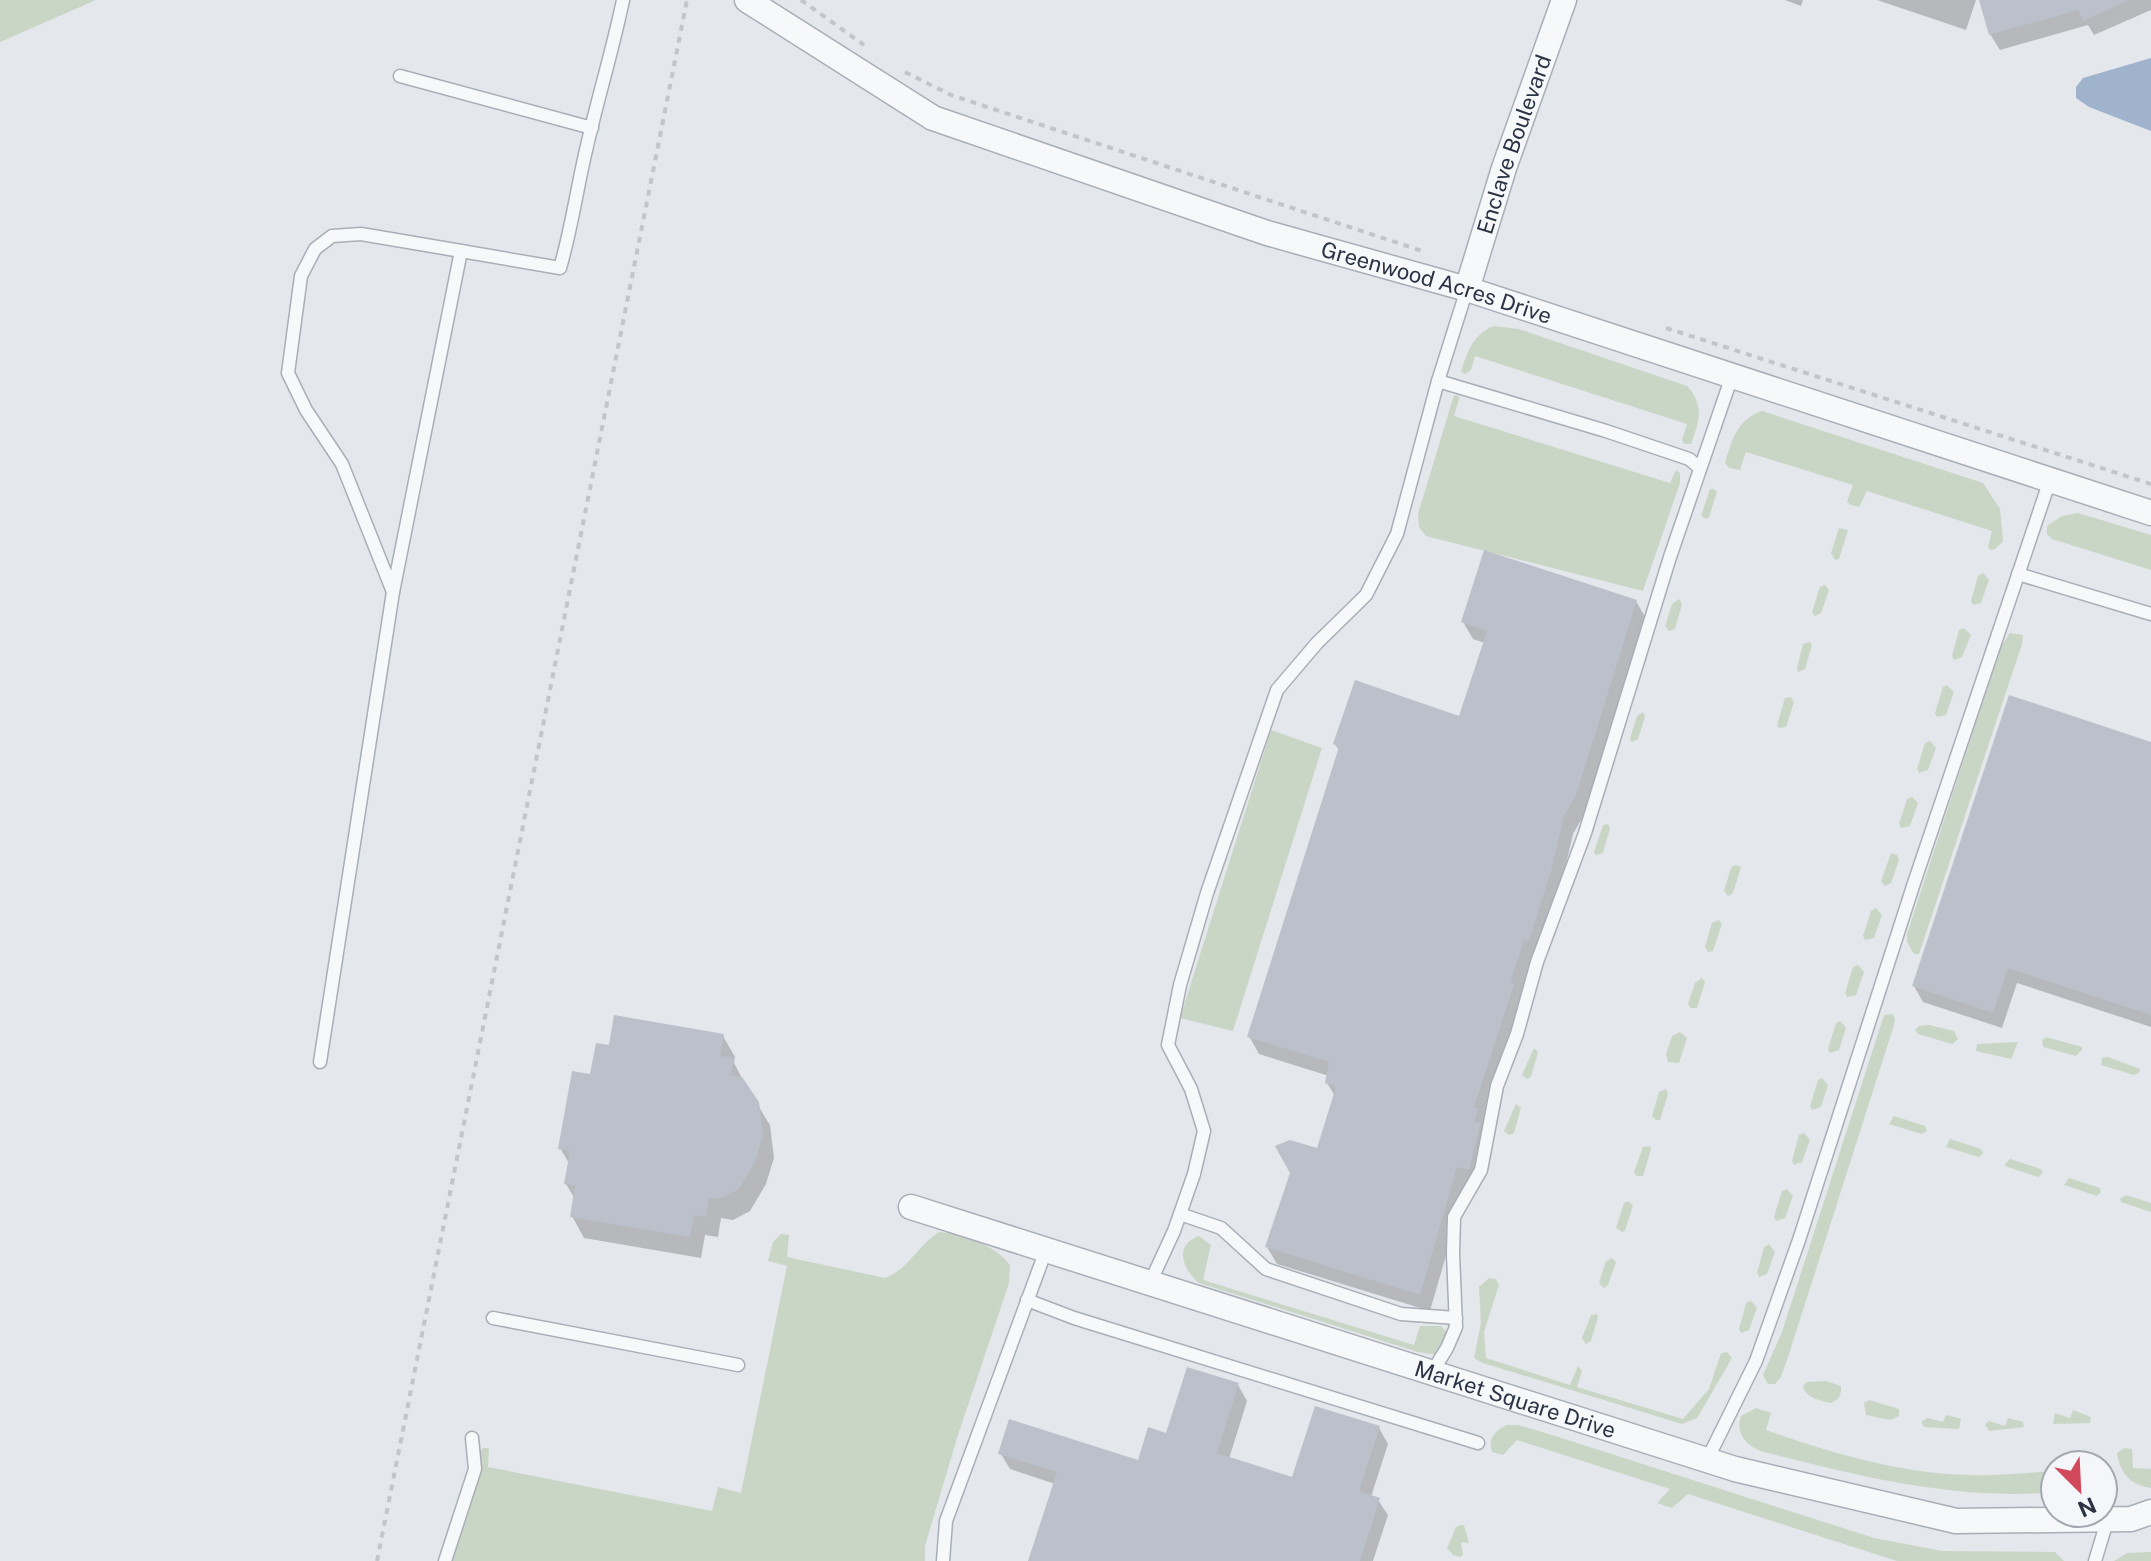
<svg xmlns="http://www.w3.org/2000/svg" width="2151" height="1561" font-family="'Public Sans',sans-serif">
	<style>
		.green { fill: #c9d6c5 }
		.water { fill: #9fb4cc }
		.shadow { fill: #0003 }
		.building { fill: #bbc0ca }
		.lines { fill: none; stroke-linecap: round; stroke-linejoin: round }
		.service-casing { stroke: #a9aeb7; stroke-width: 15 }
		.minor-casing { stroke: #a9aeb7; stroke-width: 27 }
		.path { stroke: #c2c5cb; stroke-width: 4; stroke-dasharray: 6 6; stroke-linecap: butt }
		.service { stroke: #f7f8fa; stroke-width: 12 }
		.minor { stroke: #f7f8fa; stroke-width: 24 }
		.labels { text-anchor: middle; stroke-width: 8; stroke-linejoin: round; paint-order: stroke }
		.street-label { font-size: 22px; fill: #2b3445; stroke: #f4f6f9 }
	</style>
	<rect width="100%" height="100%" fill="#e4e7ec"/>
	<g class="green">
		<polygon points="0,0 96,0 0,42"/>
		<path d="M1494 326 1519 329 1687 386C1705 405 1699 422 1691 444H1684L1682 440 1687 424 1475 356 1471 370 1465 374 1461 372C1467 352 1473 334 1494 326Z"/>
		<polygon points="1454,395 1460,396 1454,416 1670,483 1676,470 1680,473 1680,483 1643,591 1426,536 1419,527 1418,514"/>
		<path d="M1762 411 1983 483 2000 509 2003 541 1995 549 1991 550 1988 547 1992 531 1867 491 1859 507 1851 505 1847 502 1853 485 1746 452 1740 470 1729 468 1725 463C1732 439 1737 420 1762 411Z"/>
		<polygon points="1710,489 1714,489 1717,492 1709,517 1706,519 1701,516"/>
		<polygon points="2078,513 2151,535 2151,570 2052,539 2047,534 2047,526 2062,516"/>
		<polygon points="1839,528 1848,530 1839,559 1835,560 1831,553"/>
		<polygon points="1983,573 1989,580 1981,603 1973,605 1971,601 1978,576"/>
		<polygon points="1825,585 1829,590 1821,613 1815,616 1812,612 1820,587"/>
		<polygon points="1679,599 1682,604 1675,629 1669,631 1665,626 1672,604"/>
		<polygon points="1964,628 1971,635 1962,657 1954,660 1952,656 1959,630"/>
		<polygon points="2010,633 2023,635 2022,644 1919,954 1914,954 1907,942 1907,934 2000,648"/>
		<polygon points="1810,642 1812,645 1805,669 1798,672 1797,668 1803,644"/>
		<polygon points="1947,685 1954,692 1946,715 1937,717 1935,713 1943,687"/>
		<polygon points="1791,697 1794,702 1786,727 1779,728 1777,725 1785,698"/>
		<polygon points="1643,712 1645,717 1638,739 1632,742 1630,739 1637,716"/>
		<polygon points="1271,730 1322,748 1233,1031 1180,1018"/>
		<polygon points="1930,741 1936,748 1928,770 1919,773 1917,769 1925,743"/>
		<polygon points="1912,797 1918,803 1910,826 1901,828 1899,824 1907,799"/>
		<polygon points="1608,824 1610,828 1603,853 1596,855 1594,852 1603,825"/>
		<polygon points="1891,853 1897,855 1899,860 1891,883 1885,886 1881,881"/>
		<polygon points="1735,865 1741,867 1733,893 1728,896 1724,891 1731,868"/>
		<polygon points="1876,908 1882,915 1874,938 1865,940 1863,936 1871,911"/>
		<polygon points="1719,920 1722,924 1713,951 1708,952 1705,947 1712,923"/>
		<polygon points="1858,965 1864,972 1856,995 1847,997 1845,993 1853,967"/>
		<polygon points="1702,978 1705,982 1697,1008 1691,1008 1688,1004 1695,983"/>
		<polygon points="1892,1014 1895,1018 1894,1025 1789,1354 1781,1377 1775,1384 1768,1384 1763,1375 1782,1332 1884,1015"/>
		<polygon points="1840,1021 1846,1028 1839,1050 1830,1053 1828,1049 1836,1023"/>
		<polygon points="1929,1025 1954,1031 1958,1039 1952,1044 1918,1034 1915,1030 1919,1026"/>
		<polygon points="1680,1032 1687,1038 1679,1063 1668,1062 1666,1054 1672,1036"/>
		<polygon points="2046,1037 2082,1047 2082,1050 2076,1056 2043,1047 2042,1040"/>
		<polygon points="2018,1042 2011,1059 1976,1051 1977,1044"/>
		<polygon points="1534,1048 1538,1052 1531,1077 1527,1079 1522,1075"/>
		<polygon points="2108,1057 2140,1069 2140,1072 2134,1075 2101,1065 2102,1058"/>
		<polygon points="1822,1078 1828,1085 1821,1107 1812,1110 1810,1106 1818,1080"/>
		<polygon points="1666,1089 1668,1094 1660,1120 1656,1120 1652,1116 1659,1092"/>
		<polygon points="1516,1104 1521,1108 1514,1133 1509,1135 1504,1131"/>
		<polygon points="1894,1116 1925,1126 1927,1131 1922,1134 1889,1124"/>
		<polygon points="1804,1133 1810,1140 1802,1162 1794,1165 1792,1161 1799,1135"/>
		<polygon points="1950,1139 1981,1149 1983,1153 1979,1157 1946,1147"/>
		<polygon points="1650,1146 1651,1149 1643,1176 1637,1176 1634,1172 1643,1147"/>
		<polygon points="2010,1159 2041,1169 2043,1173 2038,1177 2005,1166 2005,1164"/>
		<polygon points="2069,1178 2100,1188 2101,1192 2097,1196 2064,1185"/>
		<polygon points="1787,1189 1793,1196 1785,1218 1776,1221 1774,1217 1782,1191"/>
		<polygon points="2126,1195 2151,1203 2151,1212 2121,1202 2120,1199"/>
		<polygon points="1628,1201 1633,1205 1625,1231 1622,1232 1616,1228 1624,1203"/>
		<path d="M939 1232C962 1232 996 1246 1010 1265L1009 1283 957 1438 925 1546V1561H445L479 1453 483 1448H489L488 1467 712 1511 718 1487 741 1493 787 1266 768 1261 773 1242 781 1234 789 1235 787 1257 885 1278C909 1269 918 1245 939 1232Z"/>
		<path d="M1199 1236 1211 1245 1203 1280 1414 1345 1420 1326H1441L1447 1333 1438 1355 1418 1352 1199 1283C1183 1270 1173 1245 1199 1236Z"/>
		<polygon points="1769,1244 1775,1252 1767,1274 1759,1277 1757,1273 1764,1247"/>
		<polygon points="1612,1258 1616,1262 1608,1285 1604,1288 1599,1283 1606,1261"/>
		<polygon points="1489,1278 1496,1279 1499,1285 1484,1332 1486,1358 1570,1385 1578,1366 1582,1371 1577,1387 1683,1419 1709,1389 1721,1353 1727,1352 1732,1358 1697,1418 1682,1424 1483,1363 1474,1358 1481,1323 1479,1287"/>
		<polygon points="1751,1301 1757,1308 1749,1330 1741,1333 1739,1329 1746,1303"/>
		<polygon points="1597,1314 1598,1317 1591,1341 1586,1344 1582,1338 1591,1315"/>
		<path d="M1826 1381 1841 1386C1841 1396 1840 1399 1831 1403 1820 1400 1806 1399 1803 1386L1807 1382Z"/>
		<polygon points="1869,1400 1899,1409 1899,1416 1890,1420 1866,1415 1864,1403"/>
		<path d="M1756 1408 1771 1413 1766 1430C1832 1453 1898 1473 1969 1475 1998 1476 2026 1473 2055 1471V1492C1956 1501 1859 1476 1764 1452 1747 1446 1735 1435 1741 1416Z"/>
		<polygon points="2073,1410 2091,1417 2090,1423 2053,1424 2055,1413 2070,1418"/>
		<polygon points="1946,1415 1961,1419 1959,1429 1924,1427 1921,1422 1927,1418 1943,1422"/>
		<polygon points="2008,1418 2023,1422 2024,1427 1989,1431 1985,1424 1989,1421 2005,1426"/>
		<path d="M1507 1425H1518L1549 1434 1874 1538 1942 1551 2055 1552 2064 1561H1897L1688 1494 1672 1508 1657 1503 1670 1489 1517 1440 1503 1455 1492 1452C1487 1440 1496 1429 1507 1425Z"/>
		<path d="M2124 1448 2132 1449 2133 1468 2151 1469V1488C2131 1485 2120 1474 2117 1453Z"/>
		<polygon points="1461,1525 1464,1525 1469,1543 1461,1542 1463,1555 1460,1557 1453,1555 1447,1548 1456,1527"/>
		<polygon points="2151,1552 2151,1561 2114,1561 2127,1553"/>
	</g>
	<polygon class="water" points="2151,58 2151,131 2089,107 2076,98 2076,87 2083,78"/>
	<g class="shadow">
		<polygon points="1785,0 1803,0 1801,6"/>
		<polygon points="1877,0 1976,0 1966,30"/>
		<polygon points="1981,0 2151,0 2151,10 2094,35 2088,25 2000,50 1990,34"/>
		<polygon points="1636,601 1646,619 1585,813 1573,834 1560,890 1534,956 1520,999 1522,1003 1478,1186 1467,1183 1430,1311 1277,1264 1267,1247 1319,1151 1335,1096 1327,1083 1329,1076 1259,1054 1249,1036 1340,752 1335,744 1460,718 1485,643 1473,639 1463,622"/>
		<polygon points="2151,744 2151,1027 2017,983 2002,1028 1923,1002 1914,986"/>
		<polygon points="723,1036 735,1057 734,1063 745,1084 770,1125 774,1158 766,1184 750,1211 733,1220 721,1218 718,1237 705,1235 701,1258 584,1238 572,1216 575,1199 566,1184 570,1165 560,1148 592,1076 611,1048"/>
		<polygon points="1238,1385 1247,1401 1229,1459 1294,1479 1379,1428 1388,1444 1371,1497 1378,1500 1388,1515 1373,1561 1030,1561 1055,1484 1010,1469 1001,1454 1139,1462 1168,1435"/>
	</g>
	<g class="building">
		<polygon points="1979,0 2129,0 2083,21 2078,10 1989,35"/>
		<polygon points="1484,550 1637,600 1576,795 1564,816 1551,871 1529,941 1524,940 1510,983 1514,984 1474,1108 1479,1109 1474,1122 1481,1122 1469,1170 1457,1167 1420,1295 1265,1247 1290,1173 1275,1146 1290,1140 1317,1148 1336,1087 1325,1083 1329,1062 1247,1037 1339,747 1333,744 1355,680 1459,716 1487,631 1461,622"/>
		<polygon points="2009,695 2151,742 2151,1015 2008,968 1993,1013 1912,986"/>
		<polygon points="614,1015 724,1034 720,1056 734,1058 731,1075 742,1077 759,1102 763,1135 755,1162 739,1189 720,1199 709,1197 706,1217 694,1215 690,1237 570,1217 575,1186 564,1184 570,1151 558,1149 572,1071 590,1074 596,1043 609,1045"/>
		<polygon points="1187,1367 1239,1383 1217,1453 1292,1477 1315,1406 1380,1426 1359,1491 1380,1498 1360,1561 1028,1561 1057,1472 998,1454 1009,1419 1138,1460 1148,1427 1166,1433"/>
	</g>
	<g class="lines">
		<defs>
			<g id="service">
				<polyline points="400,76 592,128"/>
				<polyline points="1438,381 1606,431 1689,459 1700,468"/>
				<polyline points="2018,574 2151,614"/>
				<polyline points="393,592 342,464 306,410 288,373 301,276 315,249 332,236 361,234 461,251"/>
				<path d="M320 1062 393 592 461 251 560 268C572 227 577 187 587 146 598 97 613 49 623 0"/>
				<polyline points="1180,1214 1221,1228 1266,1269 1401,1314 1456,1318"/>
				<polyline points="1150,1283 1174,1231 1194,1174 1204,1131 1191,1089 1168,1045 1180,985 1207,893 1277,690 1317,643 1366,595 1397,534 1438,381 1467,289"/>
				<polyline points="1027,1300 1074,1318 1478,1443"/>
				<polyline points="493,1318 738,1365"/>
				<polyline points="1432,1372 1447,1348 1456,1327 1453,1254 1454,1217 1481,1170 1497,1086 1517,1034 1537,962 1585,833 1670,557 1732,376"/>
				<polyline points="1707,1460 1756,1361 1799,1240 1914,883 2050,480"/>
				<polyline points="445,1561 475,1469 472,1438"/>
				<polyline points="943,1561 946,1521 1046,1250"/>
				<polyline points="2095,1561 2108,1518"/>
			</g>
			<g id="minor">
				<path id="s1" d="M747 0 933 118 1267 233 1467 289 2151 513"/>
				<path id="s2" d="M1467 289 1504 168 1564 0"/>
				<path id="s3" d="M911 1207 1735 1469 1956 1521 2131 1519 2151 1512"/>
			</g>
		</defs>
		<use href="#service" class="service-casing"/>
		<use href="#minor" class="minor-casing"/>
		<g class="path">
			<polyline points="801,0 864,45"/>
			<polyline points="905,72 951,95 1425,252"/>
			<polyline points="1666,328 2151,484"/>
			<polyline points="377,1561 687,0"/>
		</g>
		<use href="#service" class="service"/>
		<use href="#minor" class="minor"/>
	</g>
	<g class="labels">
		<g class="street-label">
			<text dy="8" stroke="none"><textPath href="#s2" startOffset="152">Enclave Boulevard</textPath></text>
			<text dy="8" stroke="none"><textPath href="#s1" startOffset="750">Greenwood Acres Drive</textPath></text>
			<text dy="8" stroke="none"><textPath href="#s3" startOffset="634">Market Square Drive</textPath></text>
		</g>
	</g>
	<g transform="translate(2079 1489) rotate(156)"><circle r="38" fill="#f4f6f9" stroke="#a4a8b1" stroke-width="2"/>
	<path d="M0-6L14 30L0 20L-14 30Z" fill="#d1495b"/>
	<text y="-12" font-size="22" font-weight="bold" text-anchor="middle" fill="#2b3445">N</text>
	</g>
</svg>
